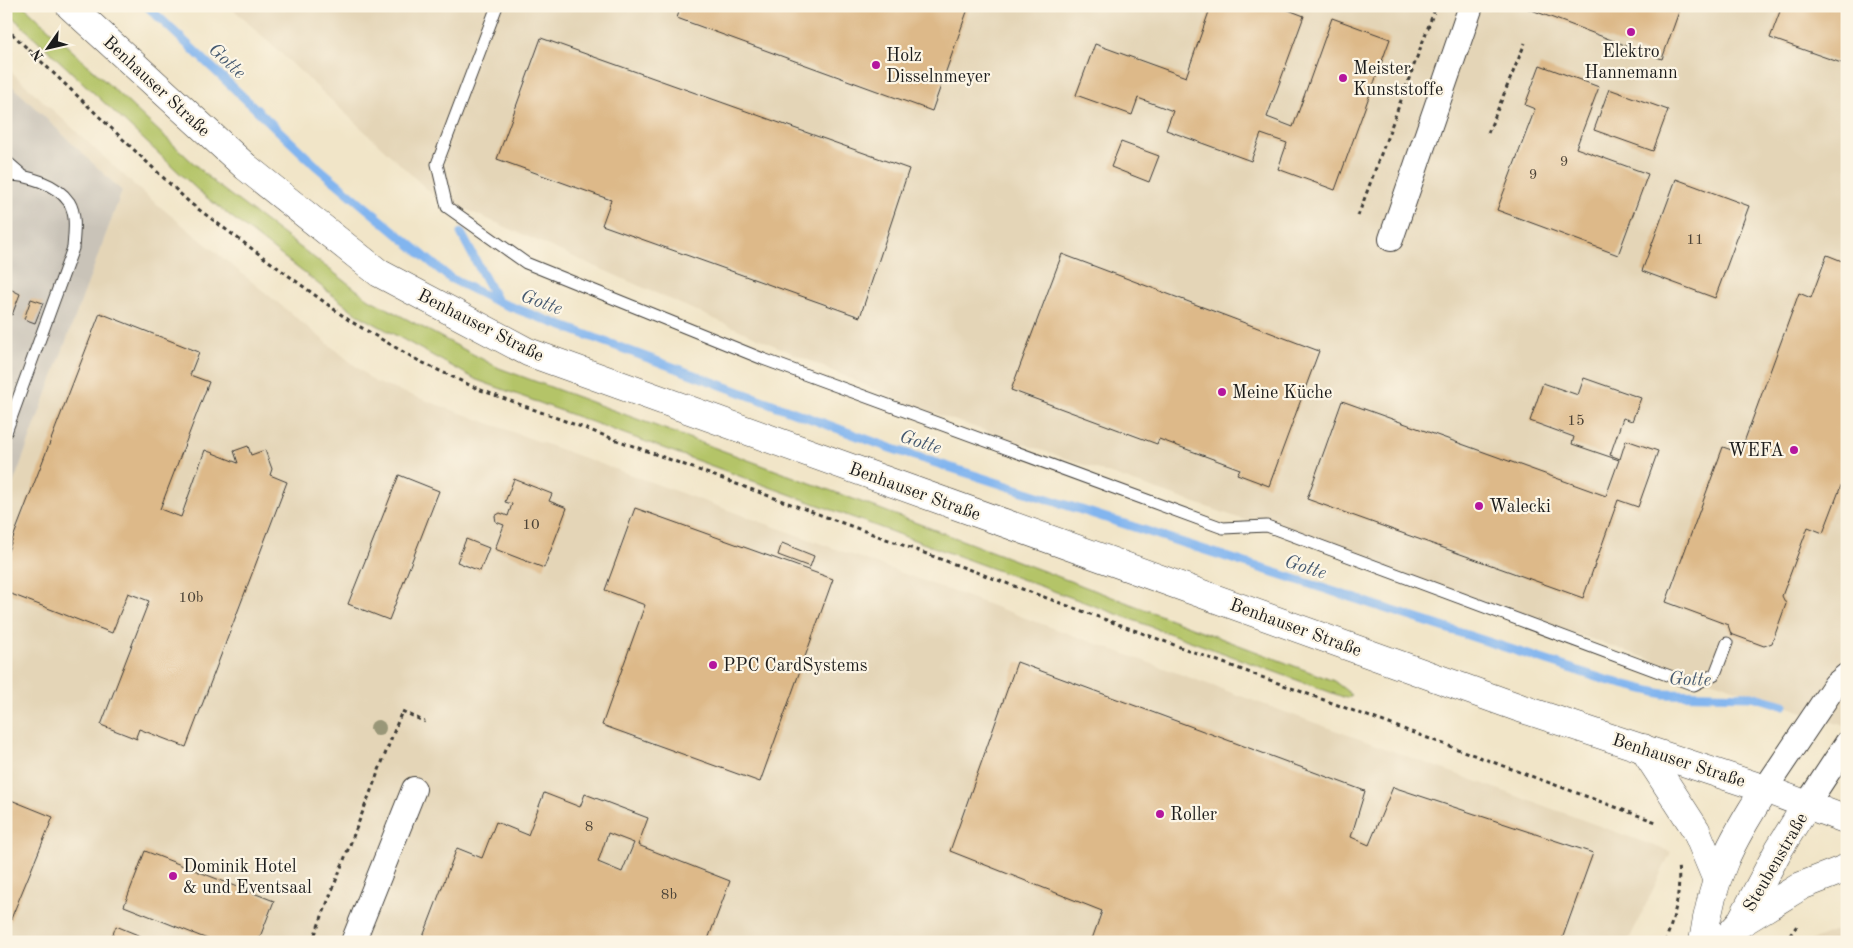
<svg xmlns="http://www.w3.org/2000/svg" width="1853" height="948" font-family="'Old Standard TT',serif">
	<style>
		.built { fill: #e4d5b7 }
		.industrial { fill: #c9c3b8 }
		.green { fill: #b4c467; stroke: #687042 }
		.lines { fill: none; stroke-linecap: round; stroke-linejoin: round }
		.stream { stroke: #82b5ef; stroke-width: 9 }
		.building { fill: #ddb989; fill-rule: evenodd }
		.lane-casing { stroke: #3c3a36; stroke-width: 13 }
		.street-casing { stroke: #3c3a36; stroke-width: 26 }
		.secondary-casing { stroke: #3c3a36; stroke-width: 29 }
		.path { stroke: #3c3a36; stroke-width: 3; stroke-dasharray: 4 4; stroke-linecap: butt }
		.lane { stroke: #fff; stroke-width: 11 }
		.street { stroke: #fff; stroke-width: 24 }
		.secondary { stroke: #fff; stroke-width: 28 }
		.tree { fill: #999778 }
		.poi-dot { fill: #b5179e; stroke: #fcf5e5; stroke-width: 2 }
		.labels { text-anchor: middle; stroke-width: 4.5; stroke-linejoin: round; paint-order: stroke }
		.number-label { font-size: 15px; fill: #4c4337 }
		.poi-label { font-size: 18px; fill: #1c1c1c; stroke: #fcf5e5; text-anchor: start }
		.street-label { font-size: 18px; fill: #1c1c1c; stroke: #fcf5e5 }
		.water-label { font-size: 19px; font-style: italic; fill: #455970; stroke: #fcf5e5 }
	</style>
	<rect width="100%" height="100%" fill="#fcf5e5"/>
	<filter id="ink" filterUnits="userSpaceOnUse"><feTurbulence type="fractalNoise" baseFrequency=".02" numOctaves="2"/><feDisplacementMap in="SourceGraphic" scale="10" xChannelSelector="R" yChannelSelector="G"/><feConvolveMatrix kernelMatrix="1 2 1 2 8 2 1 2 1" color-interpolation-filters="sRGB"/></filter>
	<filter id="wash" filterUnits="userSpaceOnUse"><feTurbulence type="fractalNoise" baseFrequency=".0096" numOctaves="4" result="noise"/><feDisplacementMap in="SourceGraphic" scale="20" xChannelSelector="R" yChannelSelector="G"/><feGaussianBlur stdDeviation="1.12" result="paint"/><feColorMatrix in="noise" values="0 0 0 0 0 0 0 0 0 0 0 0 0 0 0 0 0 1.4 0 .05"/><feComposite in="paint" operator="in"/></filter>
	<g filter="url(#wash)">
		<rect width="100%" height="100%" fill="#f1e5c8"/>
		<g class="built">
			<polygon points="230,6 1847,6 1847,727 910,405 433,195"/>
			<polygon points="6,67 142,192 375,382 1671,852 1628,942 6,942 6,503 122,191 6,80"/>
			<polygon points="1847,926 1847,942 1808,942"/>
		</g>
		<polygon class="industrial" points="6,80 122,191 6,503"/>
		<polygon class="green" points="6,6 24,6 217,185 369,299 499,368 840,494 1334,681 1352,695 1346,698 477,380 357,314 202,194 6,11"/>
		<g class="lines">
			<g class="stream">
				<polyline points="147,6 315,165 450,278 498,302 890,448 1606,680 1663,694 1752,696 1784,705"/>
				<polyline points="461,233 497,301"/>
			</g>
		</g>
		<g id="blocks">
			<g class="building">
				<polygon points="681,6 969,6 932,111 677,18"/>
				<polygon points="1211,6 1278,6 1304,16 1267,117 1293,127 1332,18 1390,39 1335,190 1278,169 1287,143 1261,134 1251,161 1166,130 1173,111 1138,98 1132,115 1076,95 1095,44 1186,77"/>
				<polygon points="1521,6 1681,6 1662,59"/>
				<polygon points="1782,6 1847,6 1847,65 1770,38"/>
				<polygon points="541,38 909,169 860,317 602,225 611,200 497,159"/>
				<polygon points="1540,65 1599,87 1576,148 1648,174 1618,255 1497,210 1535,109 1525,105"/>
				<polygon points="1609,89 1668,110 1653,151 1594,130"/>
				<polygon points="1121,142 1159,156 1149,182 1111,167"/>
				<polygon points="1676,179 1749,206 1715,298 1642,271"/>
				<polygon points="1062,254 1319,351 1269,486 1237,474 1240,469 1159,439 1157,444 1011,390"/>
				<polygon points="1827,255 1847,263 1847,470 1823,533 1808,527 1782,596 1786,604 1772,643 1764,646 1731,634 1728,625 1666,602 1723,447 1740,453 1799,293 1811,298"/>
				<polygon points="8,288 20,294 12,315 6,312"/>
				<polygon points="31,299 43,303 35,323 24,319"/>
				<polygon points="100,313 199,352 190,375 209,382 160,509 181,517 205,450 238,463 234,451 248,446 251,455 265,450 272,469 270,475 287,482 186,747 139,729 136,737 137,739 101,725 149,601 128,593 112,633 6,592 6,556"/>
				<polygon points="1584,378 1641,398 1632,421 1623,418 1610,455 1620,459 1626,440 1658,451 1638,507 1618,500 1583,598 1307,499 1342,401 1606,496 1619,460 1572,444 1574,437 1530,421 1543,383 1578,395"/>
				<polygon points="399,475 439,491 389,620 348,604"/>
				<polygon points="514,479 552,494 549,501 567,508 544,568 495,549 504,525 496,522 495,516 500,513 508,516 512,504 505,502"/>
				<polygon points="635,508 833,579 760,782 602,725 645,605 605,590"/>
				<polygon points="466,539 489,548 480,571 457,562"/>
				<polygon points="782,543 814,556 810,567 778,555"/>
				<polygon points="1017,662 1365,791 1351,837 1369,845 1393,787 1593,853 1561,942 1091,942 1102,911 950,851"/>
				<path d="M544 793 580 807 585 794 648 818 638 845 730 881 707 942H421L457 848 482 858 496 822 528 835ZM608 833 634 843 622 872 598 862Z"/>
				<polygon points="6,798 53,817 6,931"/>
				<polygon points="145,851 274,901 258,942 215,942 124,906"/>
				<polygon points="116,926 155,942 110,942"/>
			</g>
		</g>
	</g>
	<g filter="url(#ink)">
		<use href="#blocks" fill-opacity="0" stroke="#3c3a36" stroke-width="1"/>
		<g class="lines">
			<defs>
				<g id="lane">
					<polyline points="497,6 437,164 447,207 526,263 763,359 1223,528 1267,526 1694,685 1715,674 1727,643"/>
					<polyline points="6,161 21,174"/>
					<path d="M6 175C26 174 57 184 69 202 77 215 74 233 73 248L6 432"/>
				</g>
				<g id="street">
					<polyline points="1391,239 1471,6"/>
					<polyline points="1765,789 1835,685 1847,675"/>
					<polyline points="1807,804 1847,743"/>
					<polyline points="353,942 414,789"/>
				</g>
				<g id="secondary">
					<polyline points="70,6 246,167 379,273 528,352 1520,708 1765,789 1847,820"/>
					<polyline points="1643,748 1696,830 1716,878"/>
					<polyline points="1741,923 1801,886 1847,868"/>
					<path d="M1703 942C1712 877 1730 843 1765 789"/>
					<polyline points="1723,942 1740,923 1779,849 1807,804"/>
				</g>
			</defs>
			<use href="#lane" class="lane-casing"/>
			<use href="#street" class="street-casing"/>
			<use href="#secondary" class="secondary-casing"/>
			<g class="path">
				<polyline points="6,28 190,203 350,321 419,361 478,389 1656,822"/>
				<polyline points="1488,133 1525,43"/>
				<polyline points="1358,216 1436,6"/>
				<polyline points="312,942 402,711 425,722"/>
				<path d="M1665 942C1675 916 1681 892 1678 865"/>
				<polyline points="1785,942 1799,923"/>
			</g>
			<use href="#lane" class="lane"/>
			<use href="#street" class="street"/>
			<use href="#secondary" class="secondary"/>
		</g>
		<circle class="tree" cx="378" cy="728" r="8"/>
	</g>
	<g class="poi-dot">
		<circle cx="1631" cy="32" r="5"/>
		<circle cx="876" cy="65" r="5"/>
		<circle cx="1343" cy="78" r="5"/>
		<circle cx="1222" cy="392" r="5"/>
		<circle cx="1794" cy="450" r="5"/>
		<circle cx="1479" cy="506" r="5"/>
		<circle cx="713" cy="665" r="5"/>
		<circle cx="1160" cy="814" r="5"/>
		<circle cx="173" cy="876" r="5"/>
	</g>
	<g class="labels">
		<g class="number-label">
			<text x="1564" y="166">9</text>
			<text x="1533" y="179">9</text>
			<text x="1695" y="244">11</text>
			<text x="1576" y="425">15</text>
			<text x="531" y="529">10</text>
			<text x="191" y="602">10b</text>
			<text x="589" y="831">8</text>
			<text x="669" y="899">8b</text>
		</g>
		<g class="poi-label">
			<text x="1631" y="57" text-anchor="middle">Elektro<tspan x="1631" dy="21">Hannemann</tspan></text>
			<text x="886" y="61">Holz<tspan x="886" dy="21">Disselnmeyer</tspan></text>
			<text x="1353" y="74">Meister<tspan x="1353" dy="21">Kunststoffe</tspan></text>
			<text x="1232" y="398">Meine Küche</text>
			<text x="1784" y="456" text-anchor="end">WEFA</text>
			<text x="1489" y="512">Walecki</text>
			<text x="723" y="671">PPC CardSystems</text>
			<text x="1170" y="820">Roller</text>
			<text x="183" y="872">Dominik Hotel<tspan x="183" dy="21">&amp; und Eventsaal</tspan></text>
		</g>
		<g class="street-label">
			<text transform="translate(157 86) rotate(43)" y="6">Benhauser Straße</text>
			<text transform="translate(481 325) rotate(27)" y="6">Benhauser Straße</text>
			<text transform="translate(915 491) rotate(20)" y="6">Benhauser Straße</text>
			<text transform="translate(1296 627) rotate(20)" y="6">Benhauser Straße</text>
			<text transform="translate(1679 760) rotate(18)" y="6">Benhauser Straße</text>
			<text transform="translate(1775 862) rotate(-60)" y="6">Steubenstraße</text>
		</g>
		<g class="water-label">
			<text transform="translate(228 60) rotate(43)" y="7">Gotte</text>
			<text transform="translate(542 301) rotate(20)" y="7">Gotte</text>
			<text transform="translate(921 441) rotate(18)" y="7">Gotte</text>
			<text transform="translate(1306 566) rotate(18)" y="7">Gotte</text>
			<text transform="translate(1690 678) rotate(2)" y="7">Gotte</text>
		</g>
	</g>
	<rect width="1853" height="948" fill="none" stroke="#fcf5e5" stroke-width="25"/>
	<g transform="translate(48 48) rotate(236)" stroke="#fcf5e5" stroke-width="4" paint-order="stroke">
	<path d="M0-4L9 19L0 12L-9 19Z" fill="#1c1c1c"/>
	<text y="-8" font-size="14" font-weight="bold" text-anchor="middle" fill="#1c1c1c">N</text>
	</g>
</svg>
